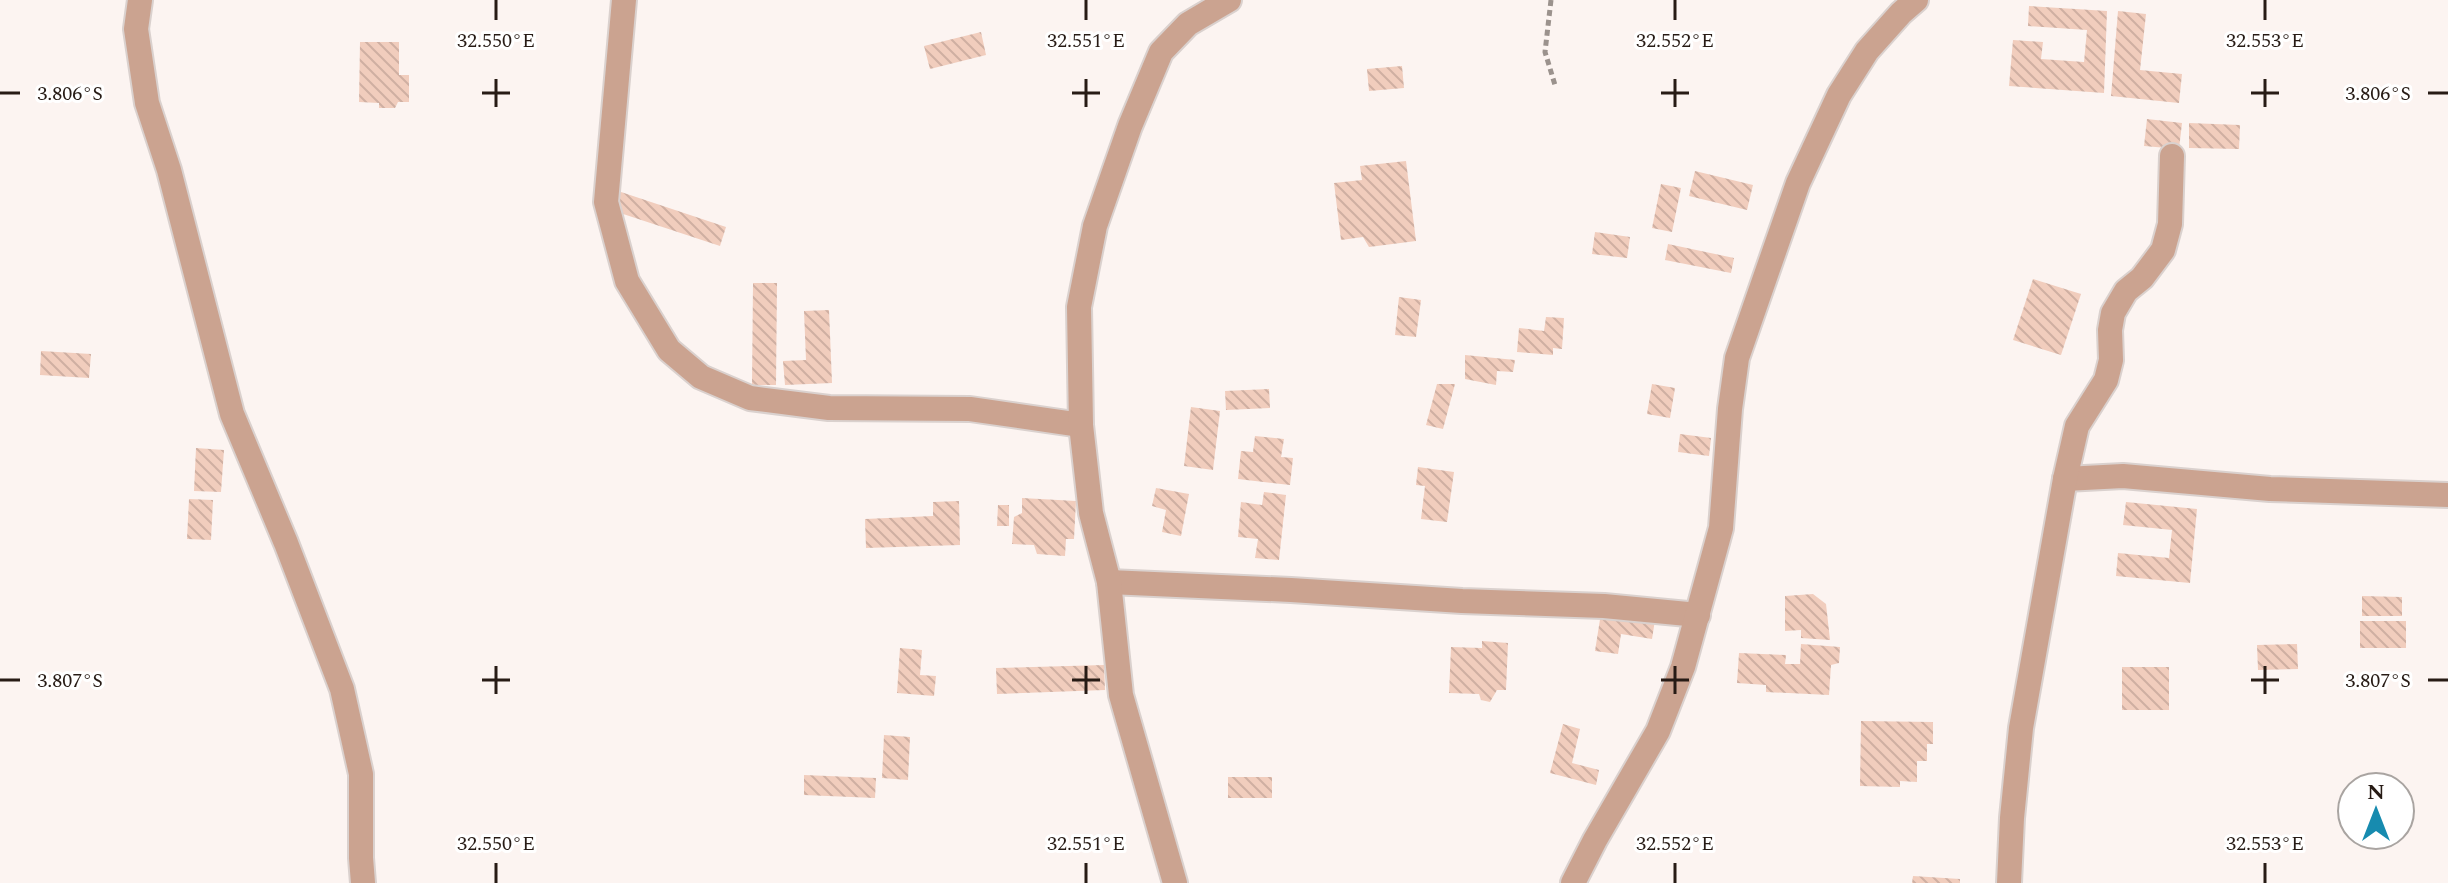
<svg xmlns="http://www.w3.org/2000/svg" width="2448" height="883" font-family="Spectral,serif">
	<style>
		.building { fill: url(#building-back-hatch) }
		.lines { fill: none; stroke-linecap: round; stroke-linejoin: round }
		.street-casing { stroke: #dad1ce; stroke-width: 28 }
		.path { stroke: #9b928d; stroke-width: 5; stroke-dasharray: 6 4; stroke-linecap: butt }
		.street { stroke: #cba390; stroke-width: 24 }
		.ticks { fill: none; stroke: #271b15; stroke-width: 3 }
		.ticks-label { font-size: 20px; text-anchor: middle; fill: #271b15; stroke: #fff; stroke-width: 6; stroke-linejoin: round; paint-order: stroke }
	</style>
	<defs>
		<pattern id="building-back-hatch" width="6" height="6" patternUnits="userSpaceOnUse" patternTransform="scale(2)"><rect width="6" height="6" fill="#f1cdbd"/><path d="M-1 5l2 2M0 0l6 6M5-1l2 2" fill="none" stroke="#cfafa2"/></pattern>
	</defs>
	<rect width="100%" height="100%" fill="#fcf4f1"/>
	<g class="building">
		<polygon points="2029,6 2107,11 2104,93 2009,86 2013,40 2043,42 2041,59 2084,62 2087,30 2028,26"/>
		<polygon points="2118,11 2146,14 2140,70 2182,74 2179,103 2111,96"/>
		<polygon points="981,32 986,55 930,69 924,46"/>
		<polygon points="360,42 399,42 399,75 409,75 409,102 398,102 395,108 379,108 379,103 359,102"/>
		<polygon points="1402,66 1404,88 1369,91 1367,69"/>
		<polygon points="2147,119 2182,123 2179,149 2144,146"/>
		<polygon points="2189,123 2240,125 2239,149 2189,148"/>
		<polygon points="1406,161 1416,241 1369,247 1363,237 1341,240 1334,183 1362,180 1360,166"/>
		<polygon points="1695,171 1753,185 1747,210 1689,196"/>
		<polygon points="1661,184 1681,188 1672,232 1652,228"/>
		<polygon points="615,190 726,227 720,246 608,209"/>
		<polygon points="1595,232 1630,237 1627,258 1592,254"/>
		<polygon points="1668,244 1734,258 1731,273 1665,260"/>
		<polygon points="2033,279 2081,294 2061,355 2013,340"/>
		<polygon points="753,283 777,283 776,385 752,385"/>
		<polygon points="1399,297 1421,300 1416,337 1395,335"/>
		<polygon points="829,310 832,383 785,385 783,361 806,360 804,311"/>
		<polygon points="1546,317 1564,318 1562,349 1553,348 1553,355 1517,352 1519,328 1544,331"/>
		<polygon points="41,351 91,354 89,378 40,375"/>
		<polygon points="1465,355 1515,360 1513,372 1497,371 1496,385 1465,379"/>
		<polygon points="1437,384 1455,384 1443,429 1426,425"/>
		<polygon points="1652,384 1675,388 1670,418 1647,414"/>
		<polygon points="1269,389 1270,408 1226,410 1225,391"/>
		<polygon points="1191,407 1220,411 1213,470 1184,466"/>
		<polygon points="1680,434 1711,438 1709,456 1678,452"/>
		<polygon points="1255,436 1284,439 1281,457 1293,458 1290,485 1238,479 1241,451 1253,452"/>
		<polygon points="196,448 224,450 221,492 194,491"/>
		<polygon points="1418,467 1454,472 1447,522 1421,519 1425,486 1416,485"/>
		<polygon points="1156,488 1189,494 1181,536 1162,532 1166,510 1152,506"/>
		<polygon points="1264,492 1286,495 1279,560 1255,558 1258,539 1238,537 1241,502 1262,505"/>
		<polygon points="1022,498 1076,501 1074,539 1066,539 1065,556 1037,554 1034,545 1012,544 1014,517 1022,513"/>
		<polygon points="189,499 213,500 211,540 187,539"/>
		<polygon points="959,501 960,545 866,548 865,519 933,516 933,502"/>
		<polygon points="2126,502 2197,509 2190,583 2116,576 2118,553 2169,558 2172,530 2123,525"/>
		<polygon points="998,505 1009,505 1009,526 997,526"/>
		<polygon points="1813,594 1826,604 1830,640 1801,638 1801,630 1785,631 1785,596"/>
		<polygon points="2362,596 2402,597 2402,616 2362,616"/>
		<polygon points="1601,613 1655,620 1652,639 1621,634 1618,654 1595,651"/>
		<rect x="2360" y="621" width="46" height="27"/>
		<polygon points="1482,641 1508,643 1506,690 1497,690 1490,702 1481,700 1479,694 1449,693 1451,647 1482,648"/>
		<polygon points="1801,644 1840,647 1839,663 1831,665 1829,695 1766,692 1766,685 1737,683 1739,653 1786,655 1785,664 1800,664"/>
		<polygon points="2297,644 2298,669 2258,670 2257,645"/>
		<polygon points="900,648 922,650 920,675 936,676 934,696 897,693"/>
		<polygon points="1104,665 1105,690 997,694 996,668"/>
		<rect x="2122" y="667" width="47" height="43"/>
		<polygon points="1861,721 1933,722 1933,744 1927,744 1927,761 1917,761 1917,782 1900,781 1900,787 1860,786"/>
		<polygon points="1563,724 1580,729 1572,763 1599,770 1596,785 1550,773"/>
		<polygon points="884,735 910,737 908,780 882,778"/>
		<polygon points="804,775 876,778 875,798 804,795"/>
		<rect x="1228" y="777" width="44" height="21"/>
		<polygon points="1913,876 1960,879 1960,883 1912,883"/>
	</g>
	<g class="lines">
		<defs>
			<g id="street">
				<polyline points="140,0 136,29 147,103 169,170 232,414 286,543 342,689 361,774 361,858 363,883"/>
				<polyline points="624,0 606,202 627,281 669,350 701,377 750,398 829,408 970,409 1081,425"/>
				<polyline points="2065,479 2123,476 2270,489 2448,495"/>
				<polyline points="1109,582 1291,590 1462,601 1604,606 1698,615"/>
				<polyline points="1175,883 1121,695 1109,582 1091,513 1081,425 1079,307 1095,226 1130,126 1161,52 1188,24 1229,0"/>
				<polyline points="1573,883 1595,840 1658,731 1683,667 1721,528 1730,409 1737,358 1798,183 1839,95 1867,51 1901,13 1916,0"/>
				<polyline points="2009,883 2012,818 2021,728 2065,479 2077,426 2106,380 2111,360 2110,330 2113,313 2126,291 2142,278 2163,250 2170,224 2172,156"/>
			</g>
		</defs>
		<use href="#street" class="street-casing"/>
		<polyline class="path" points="1551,0 1545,52 1555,85"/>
		<use href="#street" class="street"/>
	</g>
	<path class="ticks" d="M496 0V20M1086 0V20M1675 0V20M2265 0V20M496 79V107M1086 79V107M1675 79V107M2265 79V107M0 93H20M482 93H510M1072 93H1100M1661 93H1689M2251 93H2279M2428 93H2448M496 666V694M1086 666V694M1675 666V694M2265 666V694M0 680H20M482 680H510M1072 680H1100M1661 680H1689M2251 680H2279M2428 680H2448M496 863V883M1086 863V883M1675 863V883M2265 863V883"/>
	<g class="ticks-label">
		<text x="496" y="47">32.550°E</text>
		<text x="1086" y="47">32.551°E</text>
		<text x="1675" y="47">32.552°E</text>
		<text x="2265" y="47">32.553°E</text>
		<text x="70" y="100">3.806°S</text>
		<text x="2378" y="100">3.806°S</text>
		<text x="70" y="687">3.807°S</text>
		<text x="2378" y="687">3.807°S</text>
		<text x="496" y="850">32.550°E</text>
		<text x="1086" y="850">32.551°E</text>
		<text x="1675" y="850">32.552°E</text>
		<text x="2265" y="850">32.553°E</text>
	</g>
	<g transform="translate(2376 811)"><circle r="38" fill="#ffffff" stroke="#a9a4a1" stroke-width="2"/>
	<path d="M0-6L14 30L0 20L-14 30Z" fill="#178baf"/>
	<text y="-12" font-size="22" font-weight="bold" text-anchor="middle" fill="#271b15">N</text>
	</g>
</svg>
